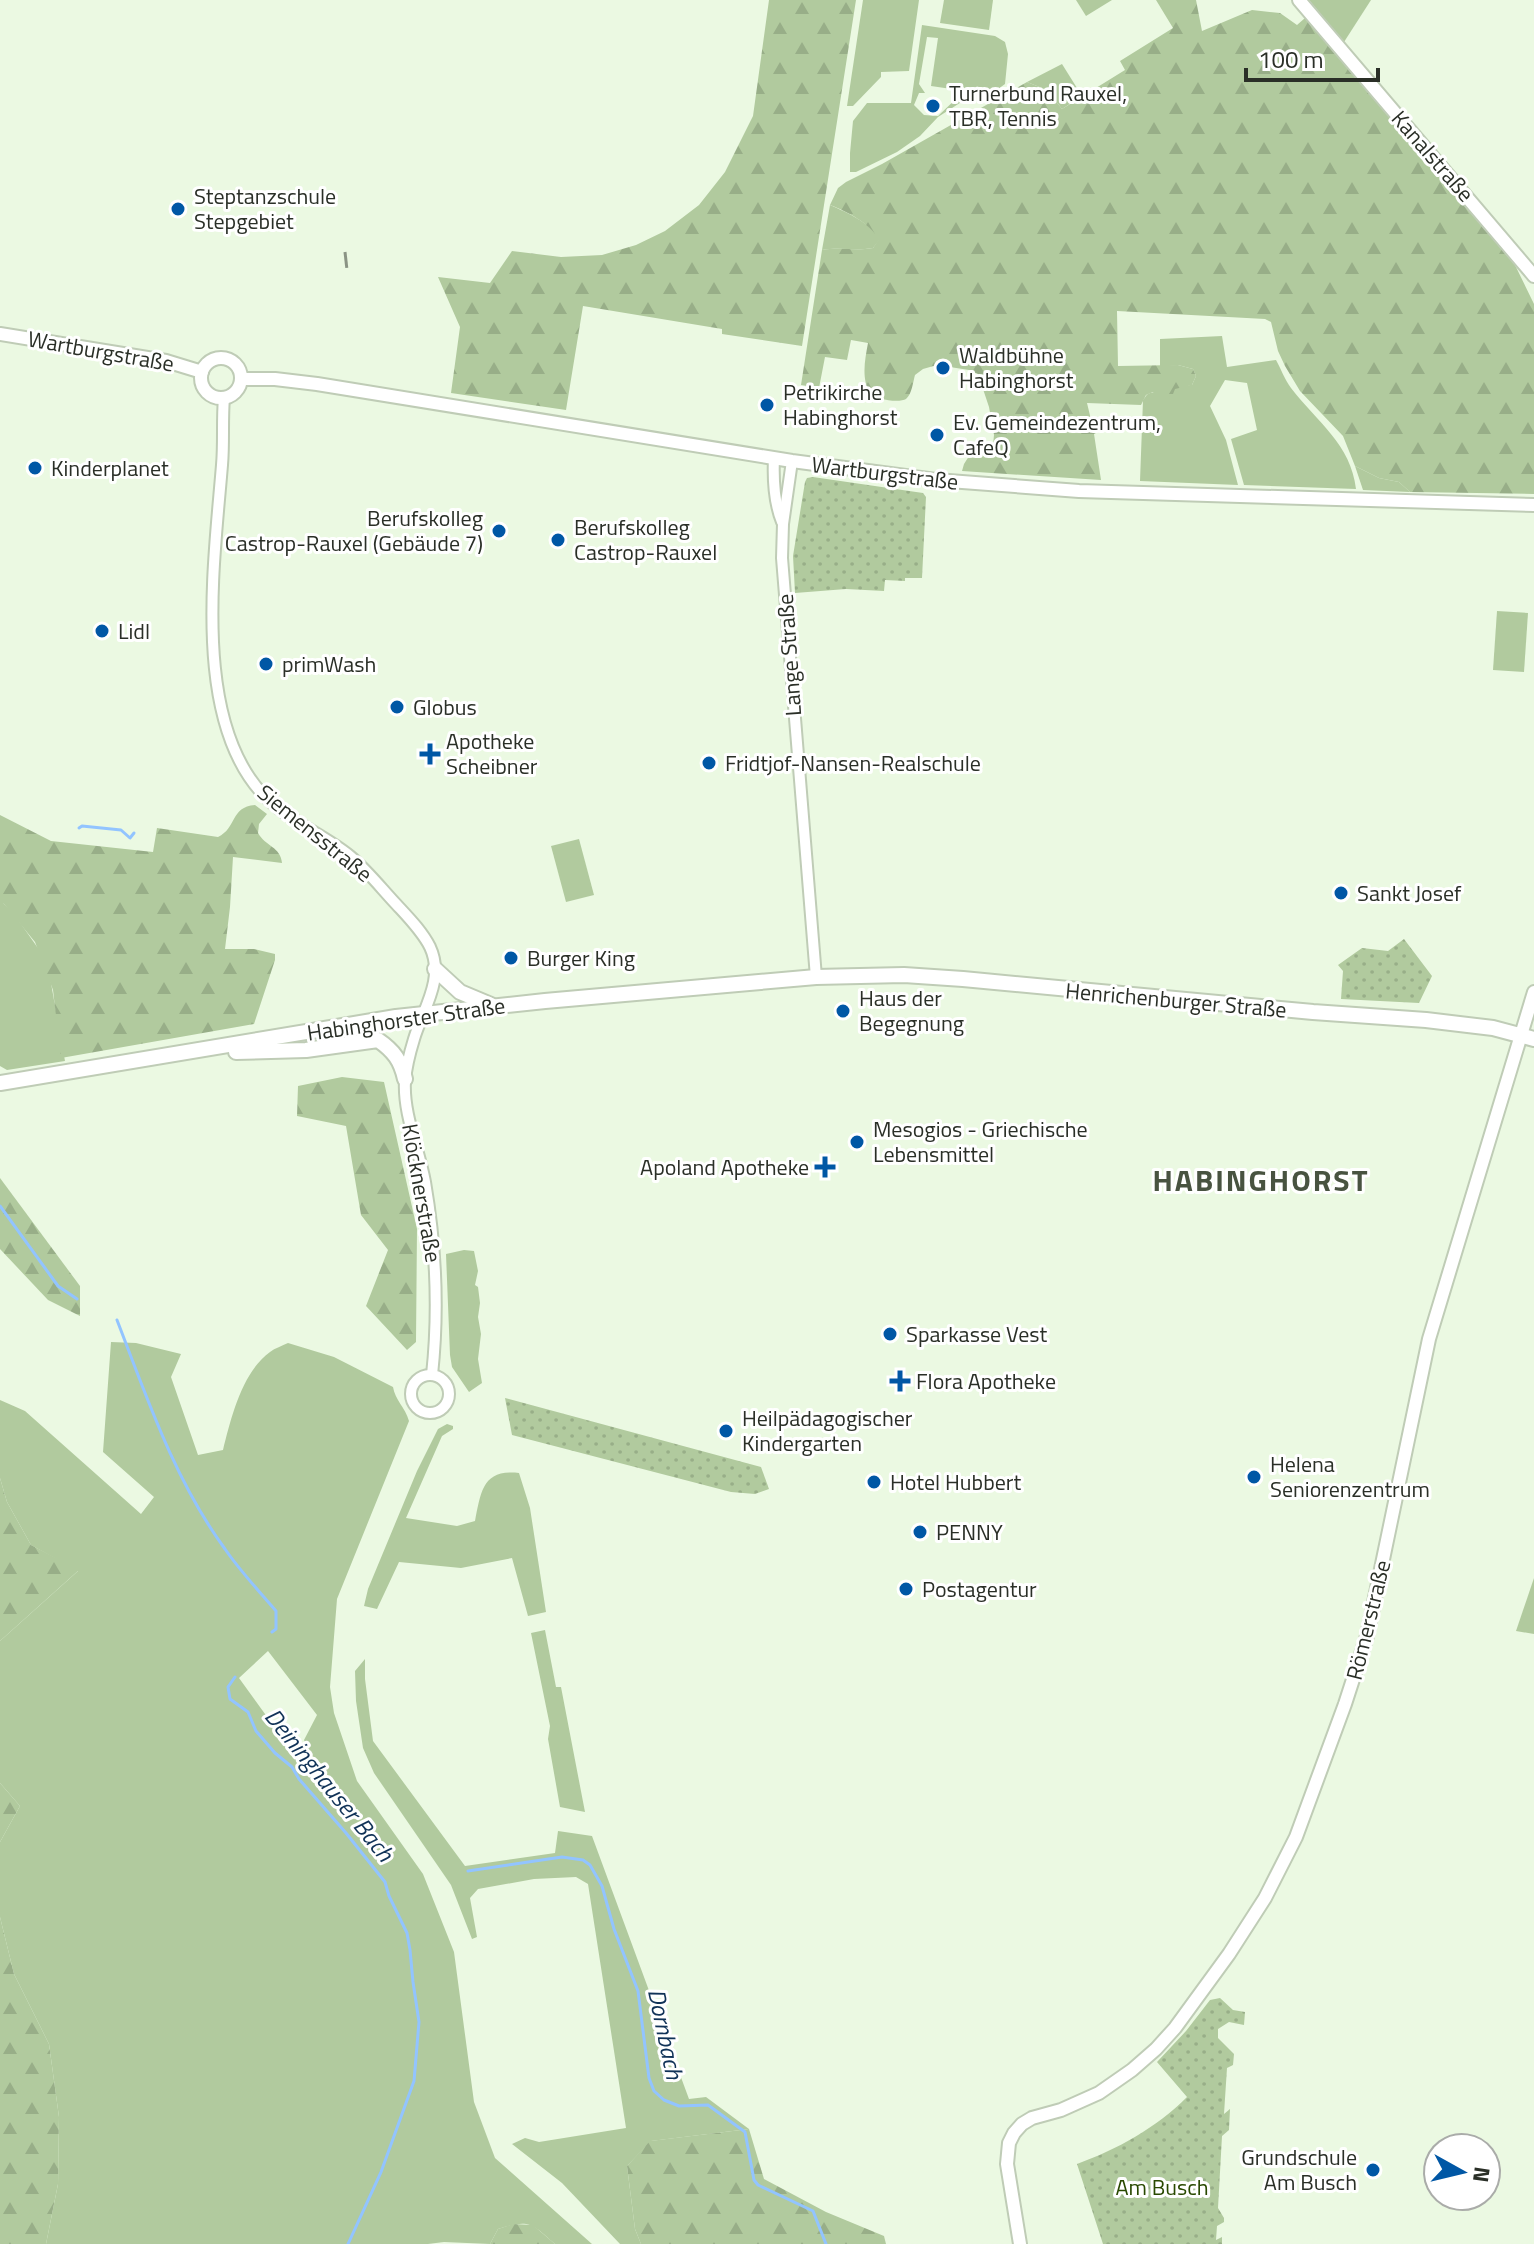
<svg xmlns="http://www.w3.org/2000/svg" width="1534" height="2244" font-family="'Titillium Web',sans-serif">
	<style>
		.green { fill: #b1ca9e; fill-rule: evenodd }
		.forest { fill: url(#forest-firs) }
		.park { fill: url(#park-dots) }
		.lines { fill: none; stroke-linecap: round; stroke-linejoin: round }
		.stream { stroke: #92c4ff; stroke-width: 3 }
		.tertiary-casing { stroke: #bfccb6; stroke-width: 14 }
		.secondary-casing { stroke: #bfccb6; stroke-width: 16 }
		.primary-casing { stroke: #bfccb6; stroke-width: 18 }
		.tertiary { stroke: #fff; stroke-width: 10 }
		.secondary { stroke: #fff; stroke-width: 12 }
		.primary { stroke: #fff; stroke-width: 14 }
		.rail { stroke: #8a9484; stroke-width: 3; stroke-dasharray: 16 8; stroke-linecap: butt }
		.poi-dot { fill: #0057a5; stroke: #fff; stroke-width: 3 }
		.labels { text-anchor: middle; stroke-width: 6; stroke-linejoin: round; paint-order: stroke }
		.poi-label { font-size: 22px; fill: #2a2f27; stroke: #fff; text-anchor: start }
		.street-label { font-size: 22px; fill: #2a2f27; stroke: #fff }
		.park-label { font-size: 22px; fill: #294900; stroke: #fff }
		.water-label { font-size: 24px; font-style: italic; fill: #103257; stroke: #fff }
		.district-label { font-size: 30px; font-weight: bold; letter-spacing: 2px; fill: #485340; stroke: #fff }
	</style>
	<defs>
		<pattern id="forest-firs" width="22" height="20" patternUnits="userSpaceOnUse" patternTransform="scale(2)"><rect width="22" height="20" fill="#b1ca9e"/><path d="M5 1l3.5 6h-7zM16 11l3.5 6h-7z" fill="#98ae88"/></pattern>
		<pattern id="park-dots" width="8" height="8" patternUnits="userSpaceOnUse" patternTransform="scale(2)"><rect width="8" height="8" fill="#b1ca9e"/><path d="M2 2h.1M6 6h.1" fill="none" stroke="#98ae88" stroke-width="1.8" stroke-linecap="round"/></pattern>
	</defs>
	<rect width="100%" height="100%" fill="#ebf9e2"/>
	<g class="green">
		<polygon points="863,0 919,0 909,71 881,72 881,77 853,106 847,106"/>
		<polygon points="944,0 993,0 989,30 940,23"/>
		<polygon points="1076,0 1112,0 1086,16"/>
		<polygon points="1309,0 1371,0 1344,42"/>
		<polygon points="922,25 995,36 1005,42 1008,54 1005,84 980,102 979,93 931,86 938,38 927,37 919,84 925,93 919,93 914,105 924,115 938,116 959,96 966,99 938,117 920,136 897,152 856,172 850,172 850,153 853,121 867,103 911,103"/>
		<polygon points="1062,64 1082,96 1062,109 1047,90 1027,82"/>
		<path d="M830 205C848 213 869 222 880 239L873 248C856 251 839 247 822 250Z"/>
		<path d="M1222 336 1227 367 1276 360C1281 369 1285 380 1291 388 1317 422 1351 444 1356 489L1244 485 1231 439 1257 430 1247 383 1225 380 1210 406 1226 440 1238 485 1140 481 1143 400C1145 398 1146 395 1148 394 1151 392 1186 385 1192 385L1196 376 1193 369 1178 365 1160 367V339Z"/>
		<polygon points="1355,466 1379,478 1399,482 1410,492 1363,490"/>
		<polygon points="1497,611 1528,613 1524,672 1493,670"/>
		<polygon points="579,839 594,895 566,902 551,846"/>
		<polygon points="0,900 14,914 47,961 65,1061 7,1070 0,1066"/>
		<polygon points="464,1250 474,1251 478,1271 475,1285 478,1287 480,1303 478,1317 481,1334 478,1359 482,1383 469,1392 452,1367 450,1355 446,1254"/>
		<path d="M111 1342 136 1343 181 1354 171 1377 198 1455 223 1450C231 1418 242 1372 270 1352 275 1348 282 1346 288 1343L334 1357 393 1387C395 1400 405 1407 409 1421L337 1599 330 1687 334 1713 357 1781 423 1874 454 1952 474 2102 495 2158 592 2244H555C531 2223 530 2219 498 2229L490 2244 444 2242 428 2244H46L58 2184 59 2117 49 2044 14 1974 0 1917V1842L20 1806 0 1783V1641L78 1571 31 1545 7 1502 0 1478V1400L25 1411 141 1514 154 1497 103 1452ZM268 1651 317 1715 304 1740 312 1759 303 1763 291 1750 239 1678Z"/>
		<path d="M447 1424 453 1426V1429L442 1436 406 1518 457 1526 475 1521C481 1491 483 1469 519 1473L530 1508 546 1612 528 1616 512 1558 461 1568 399 1562 377 1609 364 1606 368 1589 417 1471 438 1429Z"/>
		<polygon points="1534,1578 1534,1634 1516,1631"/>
		<polygon points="545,1630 556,1687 561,1687 585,1812 560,1807 548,1739 550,1726 531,1633"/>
		<polygon points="365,1659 365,1679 373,1741 465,1866 555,1853 558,1831 592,1836 689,2099 706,2097 749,2129 651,2141 627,2166 635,2229 641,2244 620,2244 562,2183 512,2144 525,2138 539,2142 626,2128 588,1884 576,1877 534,1879 478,1889 470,1898 477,1937 472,1939 451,1885 374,1773 363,1748 356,1701 355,1671"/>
	</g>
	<g class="forest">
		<polygon points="769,0 856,0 802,346 722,334 722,329 583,306 566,410 451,393 460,327 438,277 490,283 512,251 561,257 602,255 636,245 665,231 699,205 725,172 753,116"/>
		<path d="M1156 0H1196L1202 31 1252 10 1280 13 1297 25 1305 18 1515 265 1534 304V494L1410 492 1399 482 1379 478 1355 466 1343 436 1300 391 1285 366 1278 351 1271 322 1265 319 1117 311 1118 366 1178 365 1193 369 1196 376 1192 385 1175 389 1171 399 1158 397 1153 392 1146 395 1141 405 1087 403 1093 428H1095L1096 433 1094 434 1101 480 962 471 964 464 976 445 975 453 992 455 994 435 989 407 978 374 969 370 937 365 923 369 915 375C913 382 912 394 906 399 900 403 875 400 870 393 861 379 865 359 868 343L851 340 847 360 825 357 819 388 801 385 822 250C839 247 856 251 873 248L879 239C869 223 848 212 830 205L838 188 846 182 882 164 1027 82 1047 90 1062 109 1125 70 1120 61 1173 28Z"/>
		<path d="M255 805 267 814 259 824 258 833C265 846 281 847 282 863L233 857 230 907 225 949H254L275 954V960L254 1024 61 1058 53 990 35 942 4 904 0 902V815L51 841 153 852 157 828 218 837C237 828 230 807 255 805Z"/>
		<polygon points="342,1077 384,1082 417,1229 416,1342 407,1350 366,1306 388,1250 361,1215 346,1126 297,1116 298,1086"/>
		<polygon points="0,1178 80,1286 80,1316 48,1300 0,1249"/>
		<polygon points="0,1478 7,1502 31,1545 79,1570 0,1641"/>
		<polygon points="0,1783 20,1806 0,1842"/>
		<polygon points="0,1917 14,1974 49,2044 59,2117 58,2184 46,2244 0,2244"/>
		<polygon points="749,2129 764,2179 826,2212 884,2236 886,2244 641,2244 635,2229 627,2166 650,2141"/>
		<polygon points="513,2224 533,2225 555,2244 490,2244 498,2229"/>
	</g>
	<g class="park">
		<polygon points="813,477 923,493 926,497 922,578 905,578 905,581 885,580 884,591 846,589 795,593 793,556 805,482 807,478"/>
		<polygon points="1404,939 1432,976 1419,1003 1341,999 1343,971 1338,965 1362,948 1388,951"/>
		<polygon points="505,1398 761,1467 769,1489 755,1494 731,1492 512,1435"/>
		<path d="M1220 1998 1233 2010 1245 2012 1244 2025 1229 2022 1218 2029V2038L1234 2054 1233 2065 1227 2068 1224 2114 1230 2109 1229 2130 1222 2136 1218 2208 1224 2218V2222L1217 2226 1216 2240 1222 2237V2244H1103L1077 2164C1118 2149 1156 2128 1187 2097L1157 2062 1186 2031 1210 2000Z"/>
	</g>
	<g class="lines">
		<g class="stream">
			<polyline points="79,828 82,826 121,830 130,838 134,833"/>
			<polyline points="0,1206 58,1286 77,1299"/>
			<path d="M117 1320C147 1398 175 1481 225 1549 240 1571 259 1591 276 1611V1629L272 1632"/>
			<polyline points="235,1677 228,1687 230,1699 248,1712 256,1731 275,1753 292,1767 299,1779 346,1833 385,1882 389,1896 407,1933 410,1950 413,1982 419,2022 414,2081 381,2172 348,2244"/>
			<polyline points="468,1871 562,1857 583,1860 590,1865 602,1886 614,1929 638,1991 649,2078 654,2091 664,2100 679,2106 708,2105 745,2132 754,2180 758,2185 813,2211 826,2244"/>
		</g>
		<defs>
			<g id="tertiary">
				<path d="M224 398C222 420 224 443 222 465 214 566 188 740 279 809 302 827 328 838 350 856 367 870 381 888 396 904 408 917 422 931 430 947 445 979 423 1009 414 1039 410 1052 406 1068 405 1081 403 1114 419 1149 425 1182 436 1246 439 1310 432 1375"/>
				<path d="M774 458C773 479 774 502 782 522"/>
				<polyline points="792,461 783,524 782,558 816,977"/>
				<circle cx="430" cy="1394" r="19"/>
			</g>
			<g id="secondary">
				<polyline points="1299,0 1534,276"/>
				<polyline points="0,334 166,361 202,372"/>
				<circle cx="221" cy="378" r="20"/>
				<polyline points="242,379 275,379 317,384 792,461 936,480 1079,491 1534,505"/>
				<polyline points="1020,2244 1007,2164 1009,2143 1014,2133 1022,2124 1032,2118 1061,2110 1099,2093 1132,2070 1156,2049 1175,2028 1229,1954 1265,1898 1296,1837 1345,1704 1367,1636 1429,1339 1534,992"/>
			</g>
			<g id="primary">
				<polyline points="435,969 460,992 491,1005"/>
				<path d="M236 1052 306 1050 378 1040C394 1051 401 1061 405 1079"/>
				<polyline points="0,1083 396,1017 545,1001 816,977 904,975 963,979 1313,1012 1426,1020 1493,1028 1534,1039"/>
			</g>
		</defs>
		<use href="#tertiary" class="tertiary-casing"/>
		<use href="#secondary" class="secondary-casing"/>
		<use href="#primary" class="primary-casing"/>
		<use href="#tertiary" class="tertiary"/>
		<use href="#secondary" class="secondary"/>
		<use href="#primary" class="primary"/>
		<polyline class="rail" points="345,252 347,270"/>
	</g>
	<g class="poi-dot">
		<circle cx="933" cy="106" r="8"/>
		<circle cx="178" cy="209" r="8"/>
		<circle cx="943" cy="368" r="8"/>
		<circle cx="767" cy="405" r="8"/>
		<circle cx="937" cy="435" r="8"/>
		<circle cx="35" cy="468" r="8"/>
		<circle cx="499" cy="531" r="8"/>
		<circle cx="558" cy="540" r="8"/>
		<circle cx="102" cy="631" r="8"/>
		<circle cx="266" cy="664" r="8"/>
		<circle cx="397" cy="707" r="8"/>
		<path d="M426 742h8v8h8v8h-8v8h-8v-8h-8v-8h8z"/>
		<circle cx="709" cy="763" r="8"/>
		<circle cx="1341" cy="893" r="8"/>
		<circle cx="511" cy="958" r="8"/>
		<circle cx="843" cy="1011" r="8"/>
		<circle cx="857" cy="1142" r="8"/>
		<path d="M821 1155h8v8h8v8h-8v8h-8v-8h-8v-8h8z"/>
		<circle cx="890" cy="1334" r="8"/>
		<path d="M896 1369h8v8h8v8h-8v8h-8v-8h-8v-8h8z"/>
		<circle cx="726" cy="1431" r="8"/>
		<circle cx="1254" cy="1477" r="8"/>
		<circle cx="874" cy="1482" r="8"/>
		<circle cx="920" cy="1532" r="8"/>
		<circle cx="906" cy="1589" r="8"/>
		<circle cx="1373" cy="2170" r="8"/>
	</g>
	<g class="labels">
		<g class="poi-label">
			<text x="949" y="101">Turnerbund Rauxel,<tspan x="949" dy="25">TBR, Tennis</tspan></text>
			<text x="194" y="204">Steptanzschule<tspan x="194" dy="25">Stepgebiet</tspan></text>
			<text x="959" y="363">Waldbühne<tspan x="959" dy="25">Habinghorst</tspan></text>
			<text x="783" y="400">Petrikirche<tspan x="783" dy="25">Habinghorst</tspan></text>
			<text x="953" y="430">Ev. Gemeindezentrum,<tspan x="953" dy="25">CafeQ</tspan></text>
			<text x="51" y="476">Kinderplanet</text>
			<text x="483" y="526" text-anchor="end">Berufskolleg<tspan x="483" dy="25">Castrop-Rauxel (Gebäude 7)</tspan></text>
			<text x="574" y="535">Berufskolleg<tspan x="574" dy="25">Castrop-Rauxel</tspan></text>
			<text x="118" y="639">Lidl</text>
			<text x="282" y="672">primWash</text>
			<text x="413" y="715">Globus</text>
			<text x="446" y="749">Apotheke<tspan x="446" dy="25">Scheibner</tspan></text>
			<text x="725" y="771">Fridtjof-Nansen-Realschule</text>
			<text x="1357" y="901">Sankt Josef</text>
			<text x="527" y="966">Burger King</text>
			<text x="859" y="1006">Haus der<tspan x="859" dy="25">Begegnung</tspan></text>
			<text x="873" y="1137">Mesogios - Griechische<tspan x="873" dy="25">Lebensmittel</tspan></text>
			<text x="809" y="1175" text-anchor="end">Apoland Apotheke</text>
			<text x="906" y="1342">Sparkasse Vest</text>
			<text x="916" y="1389">Flora Apotheke</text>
			<text x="742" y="1426">Heilpädagogischer<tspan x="742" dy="25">Kindergarten</tspan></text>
			<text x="1270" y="1472">Helena<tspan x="1270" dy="25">Seniorenzentrum</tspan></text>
			<text x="890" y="1490">Hotel Hubbert</text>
			<text x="936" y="1540">PENNY</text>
			<text x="922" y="1597">Postagentur</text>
			<text x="1357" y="2165" text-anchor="end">Grundschule<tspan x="1357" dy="25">Am Busch</tspan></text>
		</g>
		<g class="street-label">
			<text transform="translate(1433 156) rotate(49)" y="8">Kanalstraße</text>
			<text transform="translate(101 351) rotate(10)" y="8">Wartburgstraße</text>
			<text transform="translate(885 473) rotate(7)" y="8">Wartburgstraße</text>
			<text transform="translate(789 655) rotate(-94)" y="8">Lange Straße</text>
			<text transform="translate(315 833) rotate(39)" y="8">Siemensstraße</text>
			<text transform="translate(1176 1000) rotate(5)" y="8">Henrichenburger Straße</text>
			<text transform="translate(406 1019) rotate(-8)" y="8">Habinghorster Straße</text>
			<text transform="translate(422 1193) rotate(80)" y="8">Klöcknerstraße</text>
			<text transform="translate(1368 1620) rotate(-76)" y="8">Römerstraße</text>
		</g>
		<g class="park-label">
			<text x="1162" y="2195">Am Busch</text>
		</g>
		<g class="water-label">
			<text transform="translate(329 1785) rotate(51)" y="8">Deininghauser Bach</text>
			<text transform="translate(665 2034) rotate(78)" y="8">Dornbach</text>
		</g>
		<g class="district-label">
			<text x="1261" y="1191">HABINGHORST</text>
		</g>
	</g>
	<g transform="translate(1462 2172) rotate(98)"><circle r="38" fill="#ffffff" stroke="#aaaca9" stroke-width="2"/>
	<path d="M0-6L14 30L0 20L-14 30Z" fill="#0057a5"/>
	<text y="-12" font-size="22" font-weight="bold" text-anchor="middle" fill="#2a2f27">N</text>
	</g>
	<path d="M1246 68v12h132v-12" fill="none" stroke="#2a2f27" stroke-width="4"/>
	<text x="1258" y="68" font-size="24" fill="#2a2f27" stroke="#ffffff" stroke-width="6" paint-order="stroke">100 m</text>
</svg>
